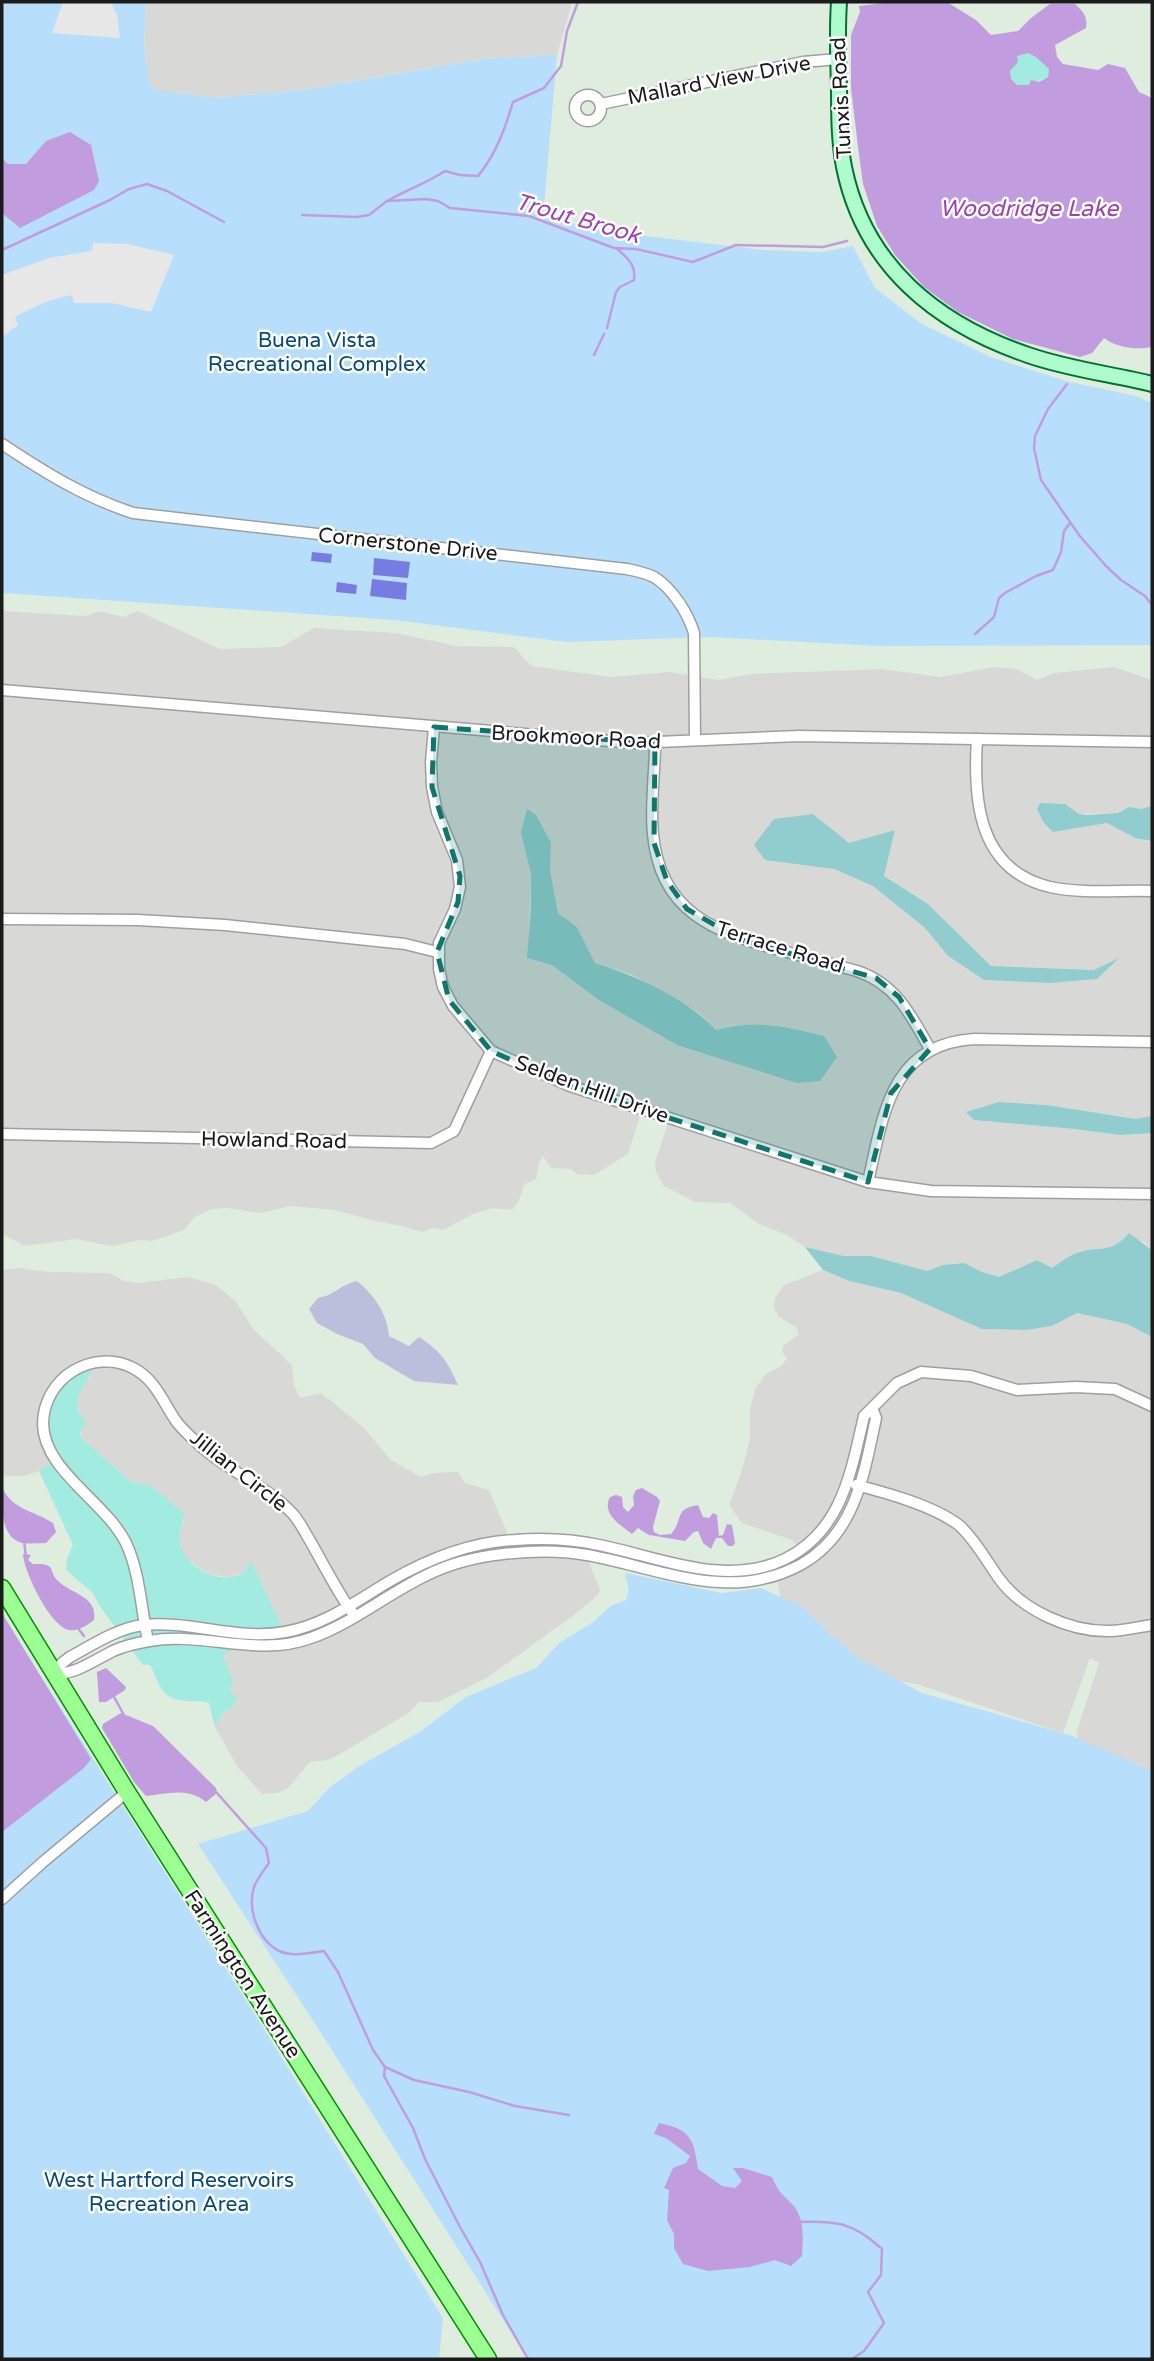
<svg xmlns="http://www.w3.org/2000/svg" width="1154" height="2361" font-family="'Varela Round',sans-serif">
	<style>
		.residential { fill: #d8d9d7; fill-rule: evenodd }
		.grass { fill: #a1ebe0 }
		.forest { fill: #91cccf }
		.wetland { fill: #bbbfdc }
		.park { fill: #b7dffc }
		.pitch { fill: #777ce2 }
		.parking { fill: #e7e7e7 }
		.water { fill: #c19cde; fill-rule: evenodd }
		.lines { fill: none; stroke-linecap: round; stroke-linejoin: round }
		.stream { stroke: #c19cde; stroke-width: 2.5 }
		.street-casing { stroke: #9f9f9f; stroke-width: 13 }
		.secondary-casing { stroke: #007334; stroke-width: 18 }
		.primary-casing { stroke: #009101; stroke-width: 19 }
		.street { stroke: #fff; stroke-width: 10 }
		.secondary { stroke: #aefccc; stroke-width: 14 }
		.primary { stroke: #9cff92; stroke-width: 16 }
		.marked { fill: #0f766e; fill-opacity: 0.2; stroke: #0f766e; stroke-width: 5; stroke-dasharray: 14 9; stroke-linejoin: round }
		.labels { text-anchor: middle; stroke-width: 5; stroke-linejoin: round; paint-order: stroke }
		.street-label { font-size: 21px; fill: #1b1b1b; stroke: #fff }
		.park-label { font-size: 21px; fill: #064a7b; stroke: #fff }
		.water-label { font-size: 23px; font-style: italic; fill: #9d43ae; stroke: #fff }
	</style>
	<rect width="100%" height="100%" fill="#dfeddf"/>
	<g class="residential">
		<polygon points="146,2 572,2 557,55 483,59 303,90 214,98 151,90 144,46"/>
		<path d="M2 611 86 616 100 611 123 617 138 611 220 649 281 647 314 628 395 633 457 646 514 647 531 666 611 677 669 672 719 680 751 674 882 669 940 677 995 667 1017 669 1037 680 1054 673 1114 667 1152 680V806L1141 809 1129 807 1118 813 1079 814 1053 832 1107 823 1135 838 1152 841V1116L1136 1119 1047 1105 1000 1102 967 1112 974 1120 1074 1129 1120 1135 1152 1133V1250L1143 1241 1119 1245 1109 1249 1078 1253 1052 1268 1037 1260 999 1277 982 1272 964 1263 943 1265 927 1271 871 1256H844L805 1247 785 1234 759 1224 730 1203 695 1202 664 1186 656 1172 655 1162 670 1118 642 1110 628 1154 594 1175 577 1174 571 1169 551 1168 543 1156 539 1163 536 1179 524 1185 519 1201 512 1210 493 1208 475 1213 443 1230 433 1228 421 1232 402 1226 375 1221 335 1210 290 1206 261 1213 227 1208 212 1209 195 1217 184 1230 152 1241 141 1240 111 1246 76 1239 25 1246 4 1235 2 1236ZM813 814 849 844 895 830 884 876 928 904 991 966 1095 970 1116 960 1097 979 1051 983 984 980 948 956 925 928 873 886 834 869 774 819ZM521 833 551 843 550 872 558 913 577 927 595 963 631 974 701 1014 716 1030 736 1024 677 1045 600 1000 552 965 528 958 531 872Z"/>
		<polygon points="19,1268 49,1272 109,1273 124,1281 139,1283 188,1277 216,1285 236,1302 254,1330 292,1365 294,1385 300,1398 321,1393 362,1426 391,1460 421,1477 433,1473 458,1472 465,1483 489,1490 510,1540 560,1539 586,1555 600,1589 598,1595 574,1615 488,1677 438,1702 419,1702 410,1712 340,1754 328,1760 310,1762 288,1788 277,1793 262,1794 237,1766 215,1727 223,1712 232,1707 223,1654 234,1632 250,1562 245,1572 229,1577 212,1575 200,1569 188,1560 181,1549 178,1537 184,1520 150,1485 131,1482 82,1439 77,1399 91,1374 86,1364 55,1460 39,1471 24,1476 6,1476 2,1473 2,1270"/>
		<polygon points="823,1270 849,1281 901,1293 982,1329 1026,1330 1052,1326 1077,1313 1127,1324 1152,1337 1152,1784 1081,1744 1076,1734 1099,1663 1090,1658 1063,1733 920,1685 877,1677 782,1605 776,1575 808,1559 792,1540 742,1523 729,1505 741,1473 750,1439 750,1408 756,1387 766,1374 781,1366 787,1358 782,1352 783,1346 798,1335 797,1328 779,1317 774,1308 775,1298 784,1285"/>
	</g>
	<g class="grass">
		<polygon points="1028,53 1036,57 1049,69 1048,77 1029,85 1017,85 1011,79 1010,71 1016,64 1017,56"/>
		<path d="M86 1363 91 1373 77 1399 78 1412 86 1420 80 1433 82 1439 131 1482 150 1485 184 1513C184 1522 178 1532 179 1540 182 1562 207 1579 229 1577 234 1577 240 1574 245 1572L251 1561 284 1632H234L232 1651 223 1655 233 1681 229 1690 237 1698 232 1707 223 1712 215 1727 209 1703C201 1700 196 1702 187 1701 159 1699 161 1685 150 1665H143L101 1608 92 1592 66 1570 67 1559 73 1545 39 1471 54 1460 43 1424 52 1391Z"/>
	</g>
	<g class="forest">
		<polygon points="1040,803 1065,804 1079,814 1088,815 1118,813 1129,807 1141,809 1152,806 1152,841 1135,838 1107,823 1053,832 1044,823 1037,809"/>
		<path d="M527 809 536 815 551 843 550 871 558 913 577 927 595 963C638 977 684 997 716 1030 757 1019 784 1027 824 1036L837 1057 820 1081 797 1083 677 1045 599 1000 552 965 527 958 531 908V873L521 833Z"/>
		<polygon points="813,814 849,843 895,830 884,876 928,904 991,966 1094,970 1119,958 1097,979 1051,983 984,980 948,956 925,928 873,886 834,869 765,860 754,845 774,819"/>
		<polygon points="999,1102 1047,1105 1136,1119 1152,1116 1152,1133 1120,1135 1074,1129 974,1120 966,1112"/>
		<path d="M1129 1233 1152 1250V1337L1127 1324 1077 1313 1052 1326 1026 1330 982 1329 901 1293 849 1281 823 1270 805 1247 844 1256H871L927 1271 943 1265 964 1263 982 1272 999 1277 1037 1260 1052 1268C1060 1263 1068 1256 1077 1253 1100 1245 1111 1255 1129 1233Z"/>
	</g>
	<path class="wetland" d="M357 1281C374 1295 387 1313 389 1336L409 1346 419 1337C441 1351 448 1362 458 1385L414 1381 375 1358 363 1344 337 1334 317 1323 309 1309 318 1298C335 1295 340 1285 357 1281Z"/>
	<g class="park">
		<polygon points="2,2 146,2 144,46 151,89 214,98 303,90 483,59 557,55 543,218 621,233 763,250 822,252 853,246 875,288 922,324 991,357 1066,381 1136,396 1152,403 1152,645 878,646 710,637 566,642 394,620 2,593"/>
		<polygon points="625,1573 722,1593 761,1588 801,1606 854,1656 922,1693 1070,1735 1152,1771 1152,2359 528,2359 321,2033 198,1844 308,1811 330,1787 358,1767 421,1731 466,1697 536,1668 559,1643 592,1623 612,1605 626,1600 629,1590"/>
		<polygon points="2,1615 249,2005 443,2318 439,2359 2,2359"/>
	</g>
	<g class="pitch">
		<polygon points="312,552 332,554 331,563 311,561"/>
		<polygon points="374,558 410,562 408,578 373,575"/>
		<polygon points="372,579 407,583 406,600 370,596"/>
		<polygon points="337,582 357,585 356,594 336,592"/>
	</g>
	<g class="parking">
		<polygon points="63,2 111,2 117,15 120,38 52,33"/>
		<polygon points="93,243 128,244 174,255 151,312 111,303 74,303 72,295 48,301 16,316 15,318 18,325 2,337 2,275 49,258 92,251"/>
	</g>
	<g class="water">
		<path d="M891 2H947L976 20 991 35 1018 31 1031 18 1050 4H1075C1083 11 1088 17 1086 28L1055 45 1057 57 1063 64 1098 70 1108 64 1125 68 1139 92 1152 98V347C1137 350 1117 348 1104 338L1092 353 1080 357 1013 339 958 312 924 287 895 255 877 226 863 184 858 147 851 88V35L860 12 859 6ZM1028 53 1036 57 1049 69 1048 77 1039 82 1031 80 1029 85H1017L1011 79 1010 71 1018 62 1017 56Z"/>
		<polygon points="70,132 91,145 99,181 94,190 20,228 2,213 2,159 8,164 26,164 46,141"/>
		<path d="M2 1487C12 1510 33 1510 53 1523L56 1532 46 1543C38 1543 29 1544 22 1543 0 1537 2 1506 2 1487Z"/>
		<path d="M642 1488 657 1497 660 1501 653 1527 654 1532 660 1535 671 1534C684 1520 673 1509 698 1505L703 1517 709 1518 713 1513 717 1515 719 1536 723 1535 727 1524 732 1525 735 1543 733 1546H728L722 1538H716L711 1549 703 1543 698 1531 694 1532 685 1541 649 1535 638 1528 632 1534C621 1525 601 1514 610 1497L616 1495 622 1497 623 1507 628 1512 634 1505 633 1496 636 1490Z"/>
		<path d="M23 1554 31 1555 28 1560 33 1564C58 1563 47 1570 58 1581 71 1594 98 1596 94 1620 87 1625 78 1632 69 1630 50 1626 24 1572 23 1554Z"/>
		<polygon points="2,1613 91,1759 84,1768 2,1832"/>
		<polygon points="106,1668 126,1687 125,1690 106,1702 99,1702 97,1672"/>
		<path d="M121 1713 153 1726 216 1788 217 1793 206 1802C187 1787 168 1794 146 1796L134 1782 102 1728 103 1724Z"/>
		<path d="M659 2123C690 2129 694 2139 698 2169L722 2186 735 2188 742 2181 733 2168H743L772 2177C780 2195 781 2192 793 2205 805 2219 803 2239 802 2256L791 2266 775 2260 750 2267 708 2271 683 2264 674 2248V2234L667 2220 669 2190 664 2188 673 2168 686 2163 690 2156 666 2138 654 2134Z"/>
	</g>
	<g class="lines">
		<g class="stream">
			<path d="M389 200C408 189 427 183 445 171L460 175 478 176C496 154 505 129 513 102L544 88 561 66 567 31 578 2"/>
			<polyline points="302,215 357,217 369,215 387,201 426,199 438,201 450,208 529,216 614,248 636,249 693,262 736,245 823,247 847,241"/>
			<polyline points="2,250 110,200 129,189 147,184 167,191 224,222"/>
			<path d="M607 328 616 292 620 287 634 280C636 265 628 258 616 248"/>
			<polyline points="594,355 604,334"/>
			<polyline points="1067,384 1048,409 1035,436 1034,448 1041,480 1079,535 1106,566 1121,580 1145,596 1152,605"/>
			<polyline points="975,634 994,617 999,598 1005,593 1036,576 1053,570 1061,552 1064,531 1070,523"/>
			<polyline points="24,1540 26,1558"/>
			<polyline points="77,1627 84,1636"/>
			<polyline points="113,1695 125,1717"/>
			<path d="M216 1792 266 1848 269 1863C264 1870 257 1879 254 1887 247 1909 258 1940 279 1951 293 1957 309 1953 324 1951L338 1972 373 2050 385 2067 414 2080 469 2092 515 2106 569 2115"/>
			<polyline points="385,2067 384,2076 413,2128 425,2159 460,2227 480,2262 503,2315 528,2359"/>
			<path d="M798 2222C836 2221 853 2222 882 2249L881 2275 868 2292 884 2323 864 2351 852 2359"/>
		</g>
		<defs>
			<g id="street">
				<circle cx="588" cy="108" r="13"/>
				<polyline points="601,104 803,62 838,59"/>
				<path d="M2 444C44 472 84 497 133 513L627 569C636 571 646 573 654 577 672 588 688 613 694 633L695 740"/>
				<polyline points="2,690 634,743 799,736 1152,742"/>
				<polyline points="434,727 431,763 432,787 437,812 457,860 460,887 455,909 439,943 439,969 443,987 453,1006 491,1051 570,1086 868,1182 931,1191 1152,1194"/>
				<path d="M977 739C973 800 978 870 1050 887 1083 894 1119 890 1152 891"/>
				<path d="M655 743C655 773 650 804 653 834 660 912 714 932 780 950 806 957 831 964 857 971 896 984 911 1015 930 1049"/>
				<polyline points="2,919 138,920 225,925 405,944 437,952"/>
				<polyline points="2,1134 431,1143 454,1131 491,1051"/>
				<path d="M868 1182C883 1116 890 1044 974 1039L1152 1042"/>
				<path d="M872 1408 876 1418C864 1473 856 1533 802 1564 730 1604 660 1568 587 1555 559 1550 530 1551 503 1554 476 1557 451 1563 427 1575 387 1594 353 1623 311 1638 257 1658 203 1631 149 1641 137 1643 124 1646 113 1651 95 1660 76 1674 55 1674L61 1664 70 1657C92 1645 118 1628 143 1625 190 1620 238 1641 285 1632 325 1625 356 1601 390 1581 428 1559 470 1542 515 1540 543 1538 571 1539 599 1545 659 1557 726 1588 785 1559 842 1531 851 1472 864 1416Z"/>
				<polyline points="872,1408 897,1383 921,1372 971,1376 1017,1390 1076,1387 1115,1389 1152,1406"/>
				<path d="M856 1485C887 1493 935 1506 960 1526 976 1541 986 1560 998 1577 1021 1610 1070 1632 1110 1631 1124 1631 1138 1627 1152 1625"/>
				<path d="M148 1641C141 1609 140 1573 126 1543 105 1501 44 1471 43 1424 43 1402 55 1382 73 1371 91 1360 114 1358 133 1368 155 1379 163 1402 176 1421 181 1428 188 1434 194 1440 223 1469 263 1483 292 1513 299 1520 304 1531 309 1539 323 1563 336 1590 352 1612"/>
				<polyline points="2,1899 43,1862 127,1792"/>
			</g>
			<path id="secondary" d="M839 2C837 30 838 59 839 87 839 113 839 141 844 167 864 266 937 324 1028 355 1068 369 1111 374 1152 384"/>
			<polyline id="primary" points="2,1588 127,1792 488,2359"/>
		</defs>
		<use href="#street" class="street-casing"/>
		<use href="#secondary" class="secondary-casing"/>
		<use href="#primary" class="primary-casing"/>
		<use href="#street" class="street"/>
		<use href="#secondary" class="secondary"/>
		<use href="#primary" class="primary"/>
	</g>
	<path class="marked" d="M434 727 655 743 654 843 667 881 687 909 739 939 876 978 899 997 930 1049 891 1093 868 1182 570 1086 491 1051 449 1000 437 952 458 902 460 876 432 787Z"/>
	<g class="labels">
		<g class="street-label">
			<text transform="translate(719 80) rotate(-11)" y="7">Mallard View Drive</text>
			<text transform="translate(841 98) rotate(-93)" y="7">Tunxis Road</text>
			<text transform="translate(408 544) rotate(6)" y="7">Cornerstone Drive</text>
			<text transform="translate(576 737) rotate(3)" y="7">Brookmoor Road</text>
			<text transform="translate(780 947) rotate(17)" y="7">Terrace Road</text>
			<text transform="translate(592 1089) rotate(20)" y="7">Selden Hill Drive</text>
			<text transform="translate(274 1140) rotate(1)" y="7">Howland Road</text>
			<text transform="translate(239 1471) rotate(38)" y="7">Jillian Circle</text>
			<text transform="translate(243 1974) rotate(57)" y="7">Farmington Avenue</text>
		</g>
		<g class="park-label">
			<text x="317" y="347">Buena Vista<tspan x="317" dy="24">Recreational Complex</tspan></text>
			<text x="169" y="2187">West Hartford Reservoirs<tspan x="169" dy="24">Recreation Area</tspan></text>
		</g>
		<g class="water-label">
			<text x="1029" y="216">Woodridge Lake</text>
			<text transform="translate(578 218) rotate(16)" y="8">Trout Brook</text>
		</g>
	</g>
	<rect width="1154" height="2361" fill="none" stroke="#1b1b1b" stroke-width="7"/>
</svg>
